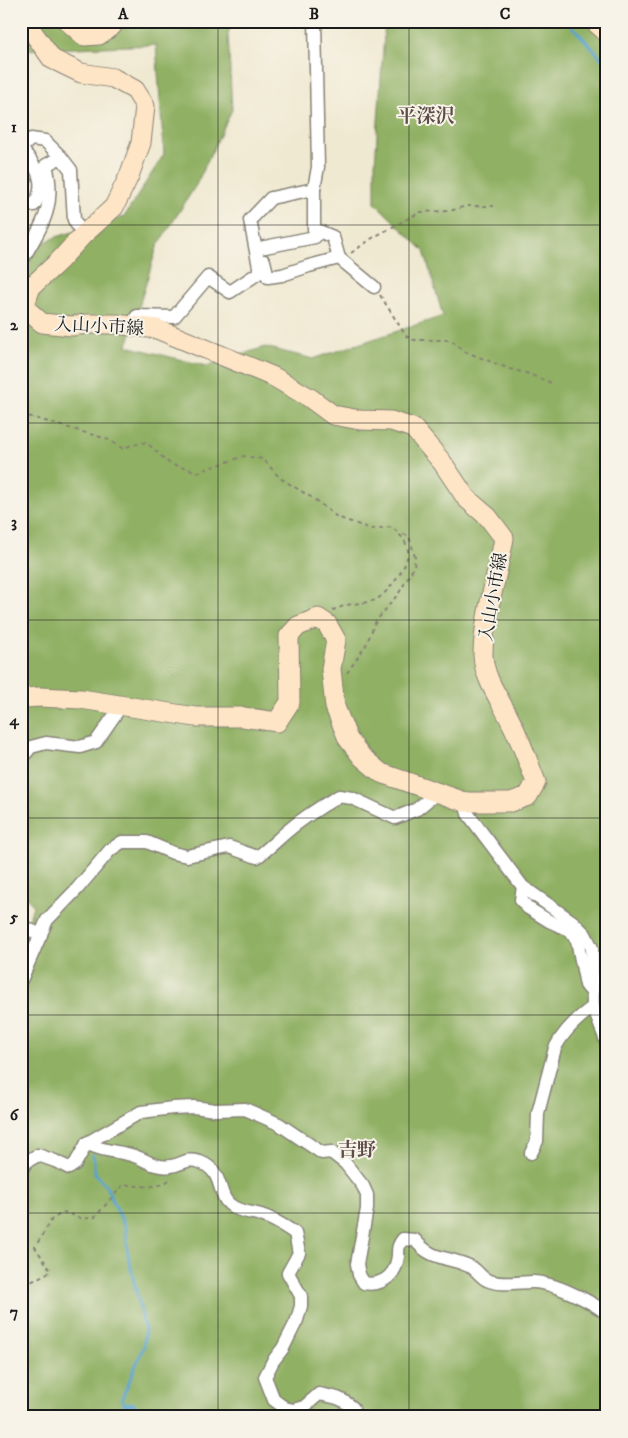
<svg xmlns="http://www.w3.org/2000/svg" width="628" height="1438" font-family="'IM FELL DW Pica','Noto Serif JP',serif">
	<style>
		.forest { fill: #90b063; stroke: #566640 }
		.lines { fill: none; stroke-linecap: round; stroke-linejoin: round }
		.stream { stroke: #55a2ce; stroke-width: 3 }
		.river { stroke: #55a2ce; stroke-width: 19 }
		.street-casing { stroke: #868276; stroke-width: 15 }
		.secondary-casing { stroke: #868276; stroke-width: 21 }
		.path { stroke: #868276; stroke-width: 2; stroke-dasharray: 4 4; stroke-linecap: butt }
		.street { stroke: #fff; stroke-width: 12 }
		.secondary { stroke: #fee5c5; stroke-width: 19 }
		.grid { fill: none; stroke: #1c1c1c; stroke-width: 1; stroke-opacity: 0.55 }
		.labels { text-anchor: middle; stroke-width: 4; stroke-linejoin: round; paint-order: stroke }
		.street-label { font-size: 18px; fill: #1c1c1c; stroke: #f7f3e8 }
		.neighbourhood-label { font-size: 19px; font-weight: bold; fill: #5e4c48; stroke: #f7f3e8 }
		.neatline { fill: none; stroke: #1c1c1c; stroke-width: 2 }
		.grid-label { font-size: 16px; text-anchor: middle; font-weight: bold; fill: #1c1c1c }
	</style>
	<rect width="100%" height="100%" fill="#f7f3e8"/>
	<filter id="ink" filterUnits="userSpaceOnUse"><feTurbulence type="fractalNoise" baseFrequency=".02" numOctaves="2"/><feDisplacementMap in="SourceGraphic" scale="10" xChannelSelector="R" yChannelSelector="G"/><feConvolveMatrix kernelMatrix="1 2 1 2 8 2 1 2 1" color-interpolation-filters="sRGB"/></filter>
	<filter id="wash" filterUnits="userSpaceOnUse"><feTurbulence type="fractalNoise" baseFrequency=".0096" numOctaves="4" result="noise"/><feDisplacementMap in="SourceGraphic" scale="20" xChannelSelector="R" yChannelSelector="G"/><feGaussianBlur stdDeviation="1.12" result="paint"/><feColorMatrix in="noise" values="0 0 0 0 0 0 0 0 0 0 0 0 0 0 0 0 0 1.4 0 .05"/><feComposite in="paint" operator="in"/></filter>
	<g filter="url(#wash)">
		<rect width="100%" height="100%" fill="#f0e9d1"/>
		<polygon class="forest" points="21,21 232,21 228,34 232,110 196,185 157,247 127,346 206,366 265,347 313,359 443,316 424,251 375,203 375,164 385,21 607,21 607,1417 21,1417 21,946 33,906 21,887 21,253 56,237 124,217 164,154 156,45 21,50"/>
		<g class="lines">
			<g class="stream">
				<polyline points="567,21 607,64"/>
				<polyline points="93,1155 95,1173 106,1186 126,1229 128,1255 145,1330 144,1346 122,1398 125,1406 130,1411"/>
			</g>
			<polyline class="river" points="130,1411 134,1417"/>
		</g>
	</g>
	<g filter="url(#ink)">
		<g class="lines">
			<defs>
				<g id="street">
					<polyline points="21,148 31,139 45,141 61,157 71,170 74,220 83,235"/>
					<path d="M21 148C36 166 49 183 34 205L21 206"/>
					<polyline points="314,189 314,229 333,237 339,258 374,287"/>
					<polyline points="260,248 315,237 318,231"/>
					<polyline points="264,261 268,277 282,275 309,266 339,258"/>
					<path d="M21 262C41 227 57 207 46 165L61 157"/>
					<polyline points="130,326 137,316 174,317 208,277 230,292 260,272 250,220 271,198 314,189 318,167 315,21"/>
					<polyline points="21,759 31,747 46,743 80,747 96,742 121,706"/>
					<polyline points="465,802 468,814 523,887 573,922 585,934 592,948 593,1007 607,1043"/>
					<polyline points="523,887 521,900 528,908 549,921 569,930 577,940 586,985 589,989"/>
					<polyline points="21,929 24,927 41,935"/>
					<path d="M21 980 47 920 77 889 110 850 122 842H147L173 853 187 856 229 847 257 857C267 850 275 842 284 834 301 819 320 807 339 796L352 798 395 818 417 809 438 792"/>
					<path d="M87 1143C100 1151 116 1151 131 1155 144 1158 155 1169 171 1166 182 1165 186 1157 200 1162 224 1171 217 1194 229 1204 238 1212 251 1212 261 1215 274 1219 284 1226 295 1233L299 1253 288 1273 301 1296V1306L297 1320 283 1348 273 1361 265 1377 274 1400 285 1408 293 1410 304 1407 319 1394C335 1397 340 1397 353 1408L354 1417"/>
					<path d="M531 1153 537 1141 538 1113 555 1048C563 1032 579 1017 593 1007"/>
					<path d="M21 1171 26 1162 38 1155 55 1161 69 1168 75 1164 87 1143 141 1112 173 1108 194 1107 215 1110 245 1109 279 1124 322 1153 331 1152 345 1163 363 1186 367 1195V1209L357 1264 359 1275 364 1283C379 1286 394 1278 397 1261 400 1251 395 1249 403 1239L415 1240C432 1261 447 1256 469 1266 476 1268 480 1277 487 1280 500 1286 519 1282 533 1282 552 1282 592 1301 607 1314"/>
				</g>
				<g id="secondary">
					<polyline points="67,21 84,36 99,35 112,26 112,21"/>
					<polyline points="594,21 607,33"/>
					<path d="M21 700 25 698 39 697 81 699 195 717H243L277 722 290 702 289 636 298 626 318 618 327 624 336 640 331 669 335 707 348 739 362 757 381 773 465 802H511L528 796 536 782C528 762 521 741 511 722 501 700 484 680 483 655 483 618 498 575 504 538L488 517 466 498 442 462 413 428 391 421 360 420 333 415 310 398 274 377 157 329 116 324H87L72 326 42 323 24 307 31 287 59 261 83 235 114 207 129 176 141 143 145 106 135 90 113 78 81 73 52 59 29 27 28 21"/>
				</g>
			</defs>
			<use href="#street" class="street-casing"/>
			<use href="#secondary" class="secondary-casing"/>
			<g class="path">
				<polyline points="351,253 374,237 420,212 450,211 466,206 494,206"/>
				<polyline points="380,295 406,336 414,340 451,340 466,352 510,369 526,373 554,384"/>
				<path d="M21 414 107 439 122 448 146 442 170 464 198 472 244 456 263 459 280 478 314 499 337 517 371 529 392 527C399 534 406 540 408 550 410 564 387 595 375 600 368 603 359 603 352 604 345 605 339 608 333 610"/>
				<polyline points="347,673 366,645 376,621 399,593 414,567 415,557 409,536 400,533"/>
				<path d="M21 1293 27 1284 51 1271 35 1247 52 1219 64 1212 83 1219 95 1217 123 1185C137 1185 163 1191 171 1177"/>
				<polyline points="21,1407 41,1416 55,1408 60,1417"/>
			</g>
			<use href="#street" class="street"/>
			<use href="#secondary" class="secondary"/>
		</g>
	</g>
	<path class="grid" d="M218 21V1417M409 21V1417M21 225H607M21 423H607M21 620H607M21 818H607M21 1015H607M21 1213H607"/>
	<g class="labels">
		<g class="street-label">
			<text transform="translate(99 326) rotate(3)" y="6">入山小市線</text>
			<text transform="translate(493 597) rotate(-80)" y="6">入山小市線</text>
		</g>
		<g class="neighbourhood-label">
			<text x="426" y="122">平深沢</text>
			<text x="357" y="1156">吉野</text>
		</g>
	</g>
	<rect width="628" height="1438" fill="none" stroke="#f7f3e8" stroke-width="55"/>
	<rect x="28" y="28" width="572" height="1382" class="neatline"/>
	<g class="grid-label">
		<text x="123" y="19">A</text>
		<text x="314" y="19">B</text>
		<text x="505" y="19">C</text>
		<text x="14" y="132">1</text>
		<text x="14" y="330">2</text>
		<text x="14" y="527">3</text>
		<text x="14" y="725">4</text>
		<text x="14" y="922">5</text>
		<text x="14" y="1120">6</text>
		<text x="14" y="1317">7</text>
	</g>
</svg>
